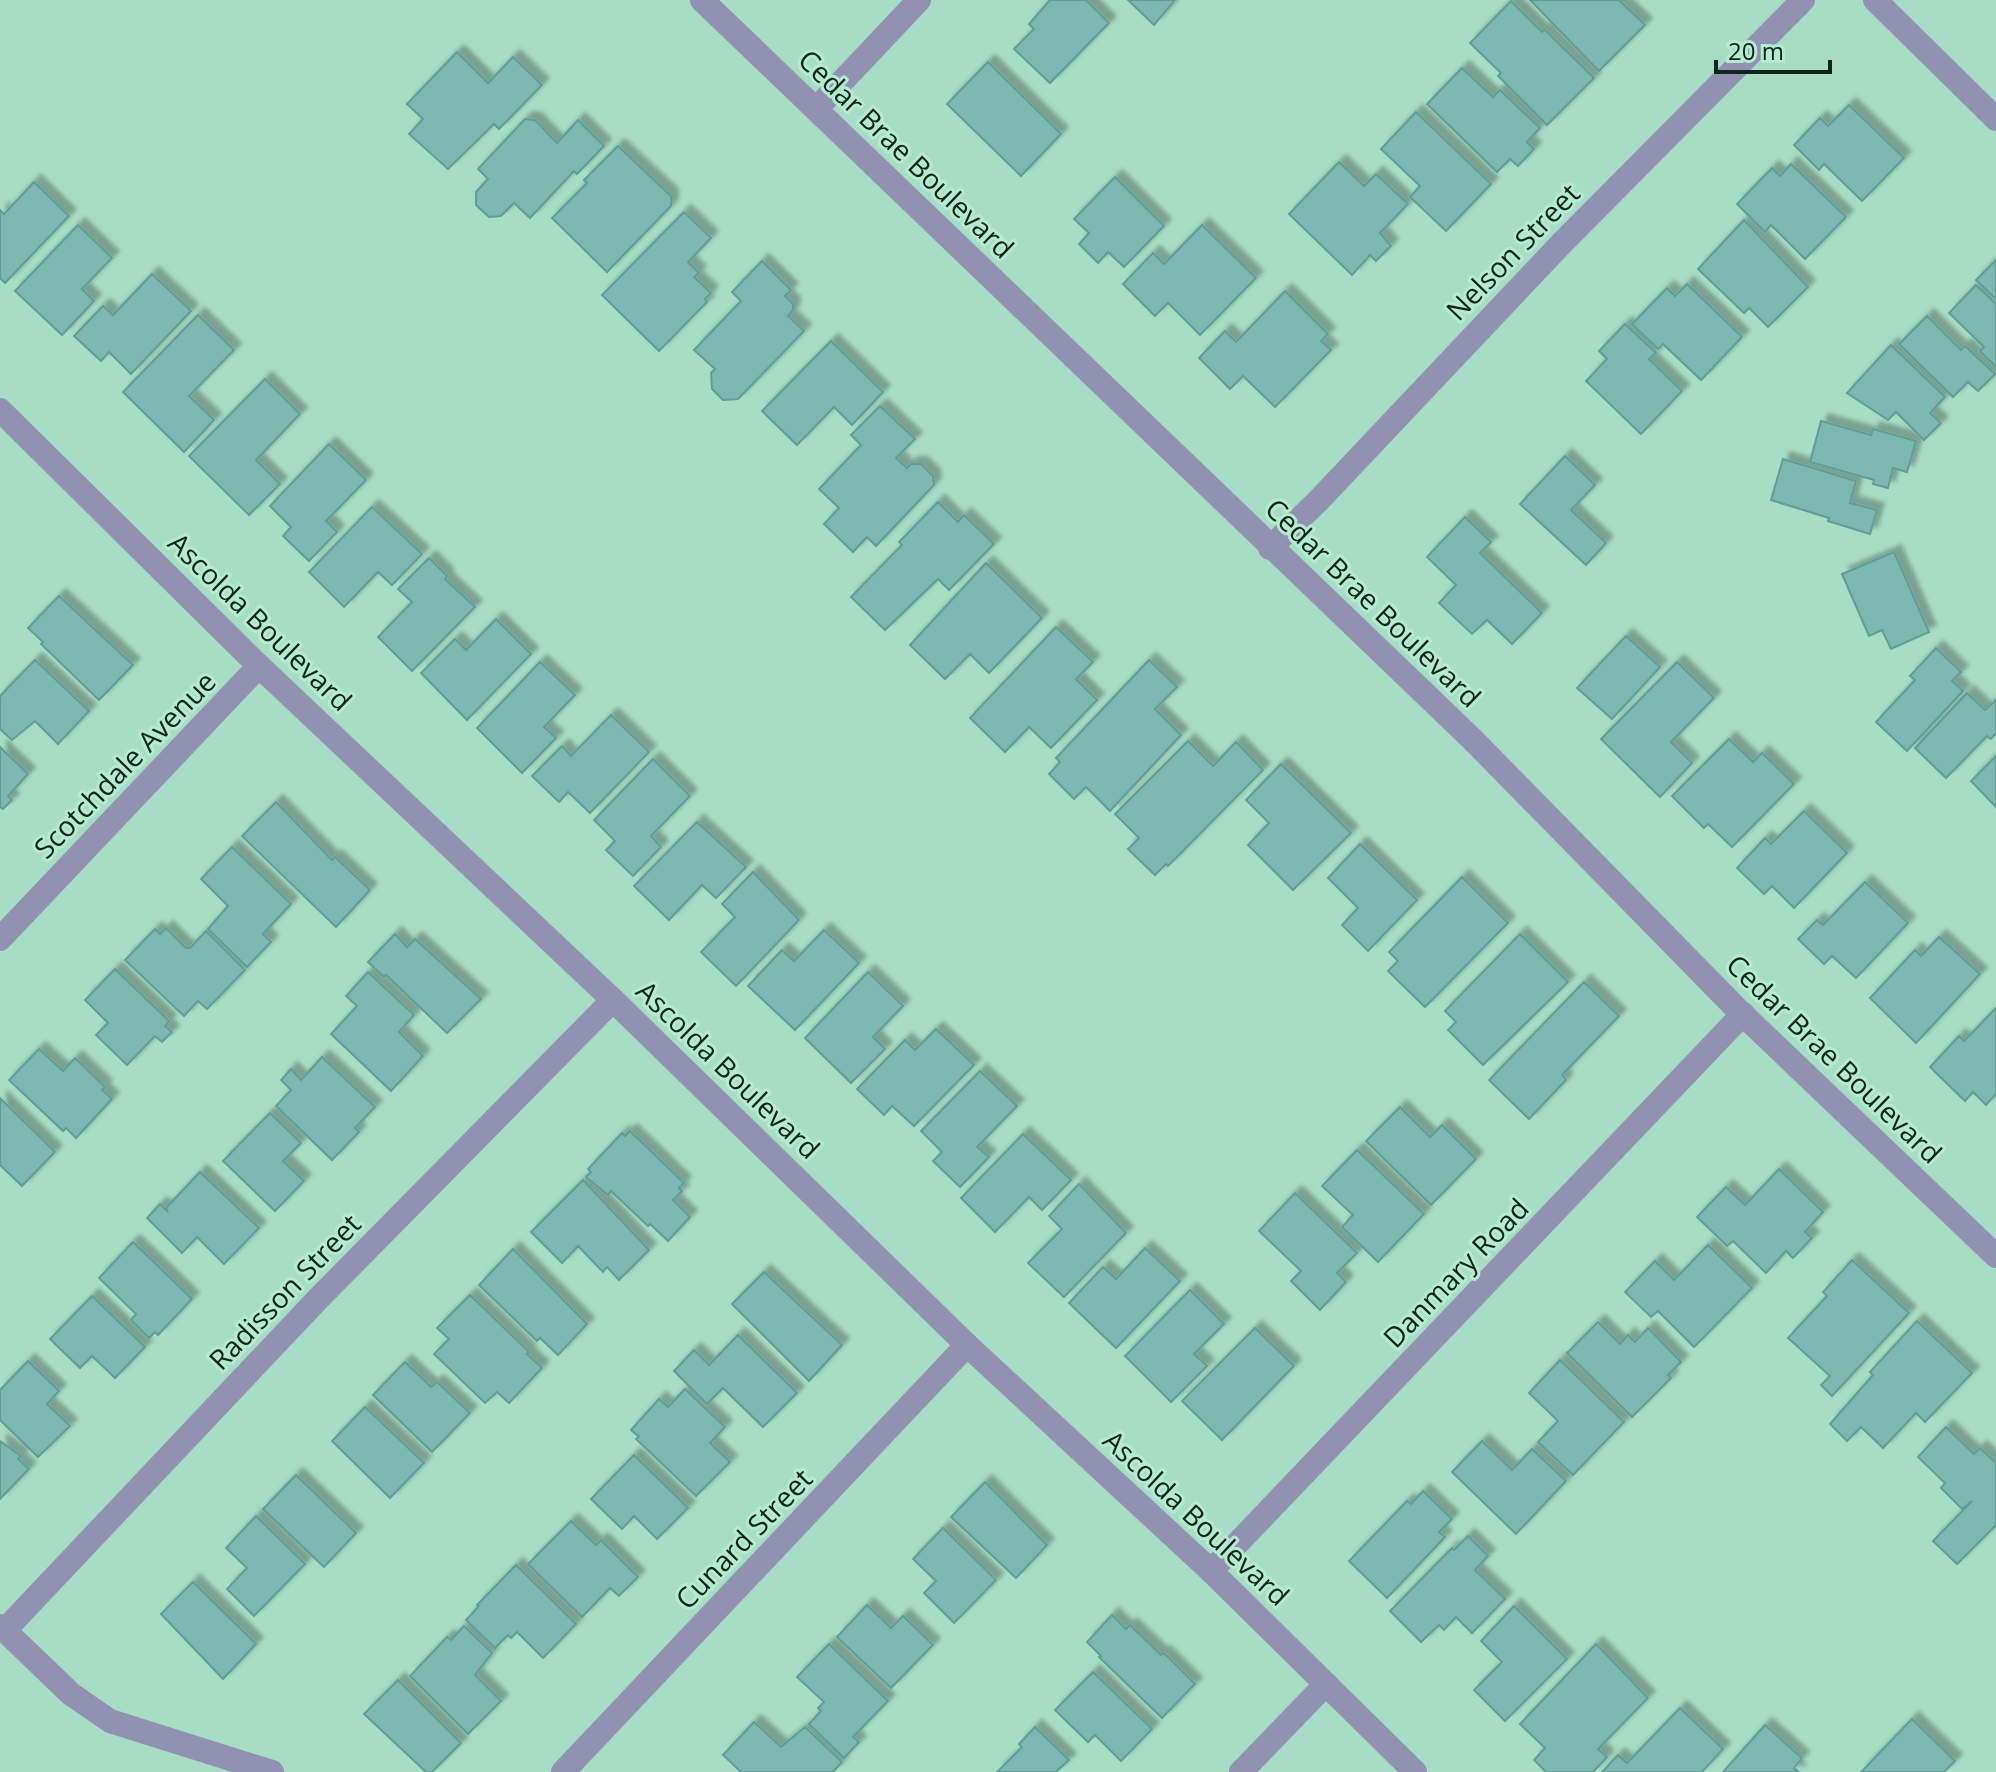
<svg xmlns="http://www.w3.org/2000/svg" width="1996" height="1772" font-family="'Open Sans',sans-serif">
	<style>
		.building { fill: #7bb8af; stroke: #609d94; stroke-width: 2; filter: url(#shadow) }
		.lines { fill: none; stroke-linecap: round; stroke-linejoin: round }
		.minor { stroke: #9191b1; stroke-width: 24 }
		.labels { text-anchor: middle; stroke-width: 6; stroke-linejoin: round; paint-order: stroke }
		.street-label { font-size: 28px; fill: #0f241b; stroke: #b5ebd2 }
	</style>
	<defs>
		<filter id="shadow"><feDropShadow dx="7" dy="-7" stdDeviation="2" flood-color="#0004"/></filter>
	</defs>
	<rect width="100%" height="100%" fill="#a8ddc5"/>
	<g class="building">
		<polygon points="1050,0 1086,0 1109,23 1050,83 1014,49 1034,29 1029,24"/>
		<polygon points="1128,0 1175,0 1154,25"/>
		<polygon points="1530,0 1619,0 1645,25 1599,71"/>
		<polygon points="1511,1 1542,32 1544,29 1594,78 1547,125 1498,76 1501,73 1470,43"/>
		<polygon points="457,52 488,83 513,57 542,85 499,129 494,124 448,169 409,134 423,119 407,104"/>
		<polygon points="988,62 1061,134 1021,176 947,104"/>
		<polygon points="1462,68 1493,97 1500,90 1540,128 1527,142 1534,149 1518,166 1510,159 1497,172 1427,104"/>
		<polygon points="1849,105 1904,158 1862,201 1824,164 1819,170 1794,145 1820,118 1828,126"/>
		<polygon points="1416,112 1491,184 1446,231 1410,197 1420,186 1381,149"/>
		<polygon points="525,119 535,120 557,143 578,120 604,146 577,174 574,171 530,218 514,203 501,216 489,217 476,205 476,192 488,179 478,169"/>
		<polygon points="618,146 671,196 671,206 607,272 552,218 587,183 584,180"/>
		<polygon points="1339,162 1364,186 1376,174 1408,204 1380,233 1391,246 1376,261 1370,255 1352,275 1289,214"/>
		<polygon points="1791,164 1846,217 1805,259 1771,225 1765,232 1737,204 1772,168 1780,176"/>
		<polygon points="1115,177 1164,226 1124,267 1108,252 1098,263 1079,244 1089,233 1074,219"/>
		<polygon points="34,182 69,216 5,283 0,278 0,210 4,214"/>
		<polygon points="684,212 711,238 688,262 699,273 694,277 711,293 705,299 707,302 659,351 602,295"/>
		<polygon points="1744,220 1808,287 1768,327 1749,308 1744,313 1698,269"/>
		<polygon points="78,225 112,258 82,289 94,301 62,335 15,291"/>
		<polygon points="1202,225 1256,278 1200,335 1168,303 1155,316 1123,284 1153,253 1164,264"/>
		<polygon points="1996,260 1996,299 1976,280"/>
		<polygon points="762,261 791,290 785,296 793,304 793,310 788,316 804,331 738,399 723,400 712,389 711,373 715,369 694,350 741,301 732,292"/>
		<polygon points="152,274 191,311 131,374 109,352 101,361 74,336 103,306 113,315"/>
		<polygon points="1687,284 1742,337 1701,380 1663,344 1658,349 1632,324 1667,288 1675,296"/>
		<polygon points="1976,285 1996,304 1996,367 1980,351 1984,347 1949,313"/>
		<polygon points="1285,291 1328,334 1321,341 1331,350 1275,407 1243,376 1230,389 1199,358 1225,331 1236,342"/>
		<polygon points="198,315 234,350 189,396 214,420 184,452 123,392"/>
		<polygon points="1927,316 1961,350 1965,346 1995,374 1978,391 1968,382 1953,397 1899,344"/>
		<polygon points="1625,324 1656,353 1649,359 1682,391 1641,434 1586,381 1607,359 1599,351"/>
		<polygon points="831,341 883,392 852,425 834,407 797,445 762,411"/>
		<polygon points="1891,345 1945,397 1930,413 1941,423 1924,440 1896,412 1888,420 1847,393"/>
		<polygon points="265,379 300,414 256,460 280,484 249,515 189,456"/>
		<polygon points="880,406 915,439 896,458 907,468 911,464 921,464 933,476 934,485 876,546 867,537 853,552 824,524 839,508 819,489 861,445 851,435"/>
		<polygon points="1821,421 1871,435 1873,429 1916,441 1907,472 1893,468 1888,488 1873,484 1874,480 1810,462"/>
		<polygon points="329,444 366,480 326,521 337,532 309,561 283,536 291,527 270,506"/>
		<polygon points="1565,456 1595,485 1571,510 1606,543 1586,565 1520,504"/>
		<polygon points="1783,459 1856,481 1850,503 1877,510 1870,534 1828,521 1829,518 1771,500"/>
		<polygon points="938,502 958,522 964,515 994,544 949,590 938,579 885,630 851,597 902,545 899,542"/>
		<polygon points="372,507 422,554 392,585 378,572 344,607 309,572"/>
		<polygon points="1465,517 1491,542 1480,553 1542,613 1512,644 1487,620 1472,634 1439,603 1456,585 1427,557"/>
		<polygon points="1894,552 1929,632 1891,649 1882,630 1869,636 1842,574"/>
		<polygon points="429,558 447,576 445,579 475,607 412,671 378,637 412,602 398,589"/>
		<polygon points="986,563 1042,618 989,673 970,654 945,679 910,645"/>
		<polygon points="59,596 133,665 99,700 41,644 43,642 28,628"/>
		<polygon points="496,619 531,654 467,720 421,673 455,639 466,650"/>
		<polygon points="1056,627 1093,662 1076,679 1097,700 1051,748 1029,727 1005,752 970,718"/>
		<polygon points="1626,636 1660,667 1612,719 1577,688"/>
		<polygon points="1936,648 1961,672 1952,681 1963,691 1907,751 1876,722 1915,680 1910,676"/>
		<polygon points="35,660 89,711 58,744 35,721 12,740 0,729 0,696"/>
		<polygon points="1149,660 1177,687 1155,709 1181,735 1110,811 1086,787 1074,799 1049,774 1060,762 1056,758"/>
		<polygon points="540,662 575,695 544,727 556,738 522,773 477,728"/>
		<polygon points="1677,662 1714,698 1671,742 1692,763 1660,797 1601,739"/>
		<polygon points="1967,693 1985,710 1996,700 1996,733 1991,739 1987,736 1946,778 1915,748"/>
		<polygon points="611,715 649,752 590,813 568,792 559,802 532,776 562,746 571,756"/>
		<polygon points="1729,739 1753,762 1762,753 1794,784 1732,847 1708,824 1704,828 1672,796"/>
		<polygon points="1188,741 1213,766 1236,742 1263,770 1168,866 1166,864 1155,875 1128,849 1139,838 1115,814"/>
		<polygon points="0,747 28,774 8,796 12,800 3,809 0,807"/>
		<polygon points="1996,756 1996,807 1971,781"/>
		<polygon points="653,759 690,796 651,836 661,847 633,876 606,850 615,841 594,820"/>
		<polygon points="1281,764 1351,833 1293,890 1248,845 1269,823 1246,800"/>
		<polygon points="276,802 332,860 335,857 370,890 336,927 242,836"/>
		<polygon points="1804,811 1847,853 1794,908 1772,886 1764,894 1737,868 1765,838 1771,844"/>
		<polygon points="697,822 746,867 716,898 702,885 669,920 634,886"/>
		<polygon points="1360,844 1417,900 1368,951 1342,925 1358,908 1328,878"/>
		<polygon points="232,847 291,904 263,934 271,942 247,967 208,929 228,906 201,879"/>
		<polygon points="753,872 799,920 736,986 701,952 735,917 722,904"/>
		<polygon points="1462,877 1508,923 1425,1007 1388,971 1398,961 1389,952"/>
		<polygon points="1865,882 1908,923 1856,978 1832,956 1824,964 1798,939 1817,920 1823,925"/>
		<polygon points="166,928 186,948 190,948 206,931 245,970 207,1009 198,1001 184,1016 125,960 155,929 160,934"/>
		<polygon points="824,930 859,963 795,1030 748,986 782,950 794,961"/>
		<polygon points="395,934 407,947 415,939 481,999 447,1033 386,975 384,977 368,962"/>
		<polygon points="1520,934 1568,982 1483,1065 1448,1030 1456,1022 1445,1011"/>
		<polygon points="1939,937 1980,974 1916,1043 1870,998 1915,950 1921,956"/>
		<polygon points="115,969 169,1021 165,1026 172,1032 162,1042 155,1036 127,1065 96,1035 108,1023 85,1000"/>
		<polygon points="368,972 414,1015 399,1032 423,1056 391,1091 331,1034 357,1006 346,996"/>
		<polygon points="868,972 903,1006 873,1037 885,1049 851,1083 805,1038"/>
		<polygon points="1584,982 1619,1016 1562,1075 1566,1080 1529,1119 1489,1080"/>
		<polygon points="1996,1008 1996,1094 1986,1105 1973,1092 1965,1101 1930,1067 1959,1036 1964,1041"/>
		<polygon points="936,1029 974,1065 914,1126 892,1106 884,1115 857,1089 905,1040 915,1050"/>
		<polygon points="39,1049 63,1071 75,1058 105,1087 102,1090 112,1099 76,1138 66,1128 63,1131 9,1080"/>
		<polygon points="322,1057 375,1107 355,1128 359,1132 332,1160 276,1106 291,1090 281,1080 291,1069 301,1080"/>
		<polygon points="980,1071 1017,1106 977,1147 989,1157 960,1187 933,1161 942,1152 921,1131"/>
		<polygon points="0,1098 55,1152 22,1186 0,1165"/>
		<polygon points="1400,1107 1430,1137 1442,1125 1476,1159 1431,1205 1366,1141"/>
		<polygon points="270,1113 301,1143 283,1161 304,1181 275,1211 223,1161"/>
		<polygon points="630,1131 684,1183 679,1188 682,1191 673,1200 690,1217 668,1241 650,1224 648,1226 611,1191 608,1195 586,1177 591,1172 588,1169 622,1133 625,1136"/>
		<polygon points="1023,1134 1071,1180 1042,1210 1029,1197 995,1232 961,1198"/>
		<polygon points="1357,1150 1424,1214 1378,1262 1342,1227 1353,1215 1322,1186"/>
		<polygon points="1779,1169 1823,1212 1805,1232 1812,1238 1793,1258 1786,1251 1766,1273 1733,1241 1727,1246 1697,1217 1726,1187 1745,1205"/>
		<polygon points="200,1172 259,1228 224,1264 197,1237 182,1253 147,1218 160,1204 168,1212 166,1208"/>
		<polygon points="583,1180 649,1250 619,1280 607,1267 603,1272 578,1246 562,1263 531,1232"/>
		<polygon points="1079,1184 1126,1233 1064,1297 1028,1263 1062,1229 1049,1216"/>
		<polygon points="1295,1193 1357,1253 1337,1273 1346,1282 1320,1310 1291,1281 1301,1271 1259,1231"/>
		<polygon points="133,1242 192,1299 158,1335 155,1332 149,1338 131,1320 136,1314 99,1278"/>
		<polygon points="1708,1245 1752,1288 1694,1347 1658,1311 1651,1317 1625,1292 1655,1261 1674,1280"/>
		<polygon points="1145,1248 1180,1281 1116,1348 1069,1303 1103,1267 1116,1279"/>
		<polygon points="513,1249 587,1324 558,1355 540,1338 537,1341 479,1285"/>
		<polygon points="1852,1260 1909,1313 1832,1396 1821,1385 1830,1376 1788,1338 1827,1296 1823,1292"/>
		<polygon points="764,1272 842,1345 809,1381 732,1304"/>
		<polygon points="1190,1290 1224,1324 1194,1354 1207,1366 1171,1402 1125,1356"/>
		<polygon points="470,1295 529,1352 527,1354 542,1368 509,1403 497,1392 485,1403 434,1354 449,1339 437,1328"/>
		<polygon points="92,1296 145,1347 115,1378 92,1356 80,1368 50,1339"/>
		<polygon points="1917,1321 1972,1373 1925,1422 1916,1413 1883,1448 1861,1427 1847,1441 1830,1424 1873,1375 1870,1372"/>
		<polygon points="1598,1322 1620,1344 1628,1335 1635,1342 1648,1328 1681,1362 1668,1375 1671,1378 1632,1417 1567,1353"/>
		<polygon points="1255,1328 1294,1366 1222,1440 1182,1401"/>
		<polygon points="738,1335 797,1393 763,1427 723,1388 707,1404 674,1371 694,1350 709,1365"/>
		<polygon points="1560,1360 1624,1422 1573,1475 1538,1442 1558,1421 1529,1393"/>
		<polygon points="28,1361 59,1391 47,1404 70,1426 38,1457 0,1420 0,1390"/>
		<polygon points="405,1362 431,1387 437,1382 470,1413 432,1452 373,1395"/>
		<polygon points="685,1389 725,1427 710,1443 730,1462 696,1496 636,1439 639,1437 631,1430 659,1399 668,1407"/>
		<polygon points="365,1407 424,1463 390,1498 332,1441"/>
		<polygon points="1946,1427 1974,1454 1980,1448 1996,1463 1996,1525 1957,1564 1933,1541 1972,1501 1962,1509 1941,1488 1945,1483 1918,1457"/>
		<polygon points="0,1441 21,1456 18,1459 29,1469 0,1499"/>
		<polygon points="1482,1441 1512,1470 1532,1449 1566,1481 1516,1534 1452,1472"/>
		<polygon points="634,1455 688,1508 657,1539 634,1516 622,1529 591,1499"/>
		<polygon points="296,1475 356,1533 324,1567 263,1509"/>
		<polygon points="985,1482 1047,1545 1016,1578 951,1517"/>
		<polygon points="1423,1491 1452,1519 1439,1532 1445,1537 1387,1598 1349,1561 1407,1501 1411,1504"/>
		<polygon points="256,1516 305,1564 254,1616 227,1589 247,1568 226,1548"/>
		<polygon points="571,1521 596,1545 601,1540 638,1577 619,1596 610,1588 582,1617 528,1564"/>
		<polygon points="943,1528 996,1580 954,1623 924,1593 936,1581 913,1559"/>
		<polygon points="1468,1536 1488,1556 1475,1570 1505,1599 1472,1633 1456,1617 1444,1630 1439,1625 1421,1642 1390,1611 1452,1548 1454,1550"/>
		<polygon points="516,1565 576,1624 543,1658 517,1632 511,1638 508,1635 495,1648 466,1620 479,1606 477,1605"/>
		<polygon points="193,1582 256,1644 223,1679 161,1614"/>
		<polygon points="867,1605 891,1628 903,1616 933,1645 891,1688 837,1637"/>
		<polygon points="1514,1606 1567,1659 1505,1721 1474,1690 1502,1662 1481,1641"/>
		<polygon points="1112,1615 1126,1629 1130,1625 1161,1655 1164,1653 1195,1684 1162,1718 1099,1657 1101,1656 1087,1642"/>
		<polygon points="464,1626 492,1653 475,1675 501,1701 468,1734 410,1676 447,1637 451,1640"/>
		<polygon points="829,1644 888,1701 853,1737 859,1742 844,1758 809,1724 821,1711 818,1708 824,1702 797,1677"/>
		<polygon points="1596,1644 1648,1698 1598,1749 1607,1757 1593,1772 1546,1772 1534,1760 1545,1748 1520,1724"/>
		<polygon points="1093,1672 1152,1729 1121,1761 1095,1735 1088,1742 1055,1710"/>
		<polygon points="398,1680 461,1743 432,1772 426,1772 364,1714"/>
		<polygon points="1680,1708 1723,1749 1702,1772 1602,1772 1618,1755 1627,1763"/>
		<polygon points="1912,1719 1955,1761 1944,1772 1861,1772"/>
		<polygon points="754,1722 781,1747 805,1727 842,1762 833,1772 741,1772 723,1755"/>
		<polygon points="1765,1725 1802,1758 1794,1768 1799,1772 1723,1772"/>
		<polygon points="1035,1727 1069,1760 1056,1772 997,1772 1022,1747 1019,1744"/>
	</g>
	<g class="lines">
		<g class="minor">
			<polyline points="702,0 1473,740 1737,1009 1996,1256"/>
			<polyline points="1875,0 1996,119"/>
			<polyline points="817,108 919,0"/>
			<polyline points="0,410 259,666 613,1000 967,1345 1211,1571 1415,1772"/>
			<polyline points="1270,548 1319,500 1561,244 1803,0"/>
			<polyline points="0,939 259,666"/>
			<polyline points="1211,1571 1743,1014"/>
			<polyline points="0,1626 71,1694 110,1721 272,1772"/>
			<polyline points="5,1630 317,1300 613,1000"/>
			<polyline points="563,1772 967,1345"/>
			<polyline points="1241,1772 1326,1684"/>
		</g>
	</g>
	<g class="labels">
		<g class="street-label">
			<text transform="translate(906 154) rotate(44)" y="10">Cedar Brae Boulevard</text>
			<text transform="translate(1513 252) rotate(-46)" y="10">Nelson Street</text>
			<text transform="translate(1373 603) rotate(44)" y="10">Cedar Brae Boulevard</text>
			<text transform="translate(260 622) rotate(44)" y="10">Ascolda Boulevard</text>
			<text transform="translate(125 765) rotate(-46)" y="10">Scotchdale Avenue</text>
			<text transform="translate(1834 1059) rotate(44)" y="10">Cedar Brae Boulevard</text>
			<text transform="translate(728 1070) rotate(44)" y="10">Ascolda Boulevard</text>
			<text transform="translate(1456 1273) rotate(-46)" y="10">Danmary Road</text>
			<text transform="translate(285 1292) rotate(-46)" y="10">Radisson Street</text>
			<text transform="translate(1196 1518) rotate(43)" y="10">Ascolda Boulevard</text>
			<text transform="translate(744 1539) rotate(-46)" y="10">Cunard Street</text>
		</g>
	</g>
	<path d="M1716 60v12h114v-12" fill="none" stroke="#0f241b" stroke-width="4"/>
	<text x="1728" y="60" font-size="24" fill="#0f241b" stroke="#b5ebd2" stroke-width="6" paint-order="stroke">20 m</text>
</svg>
